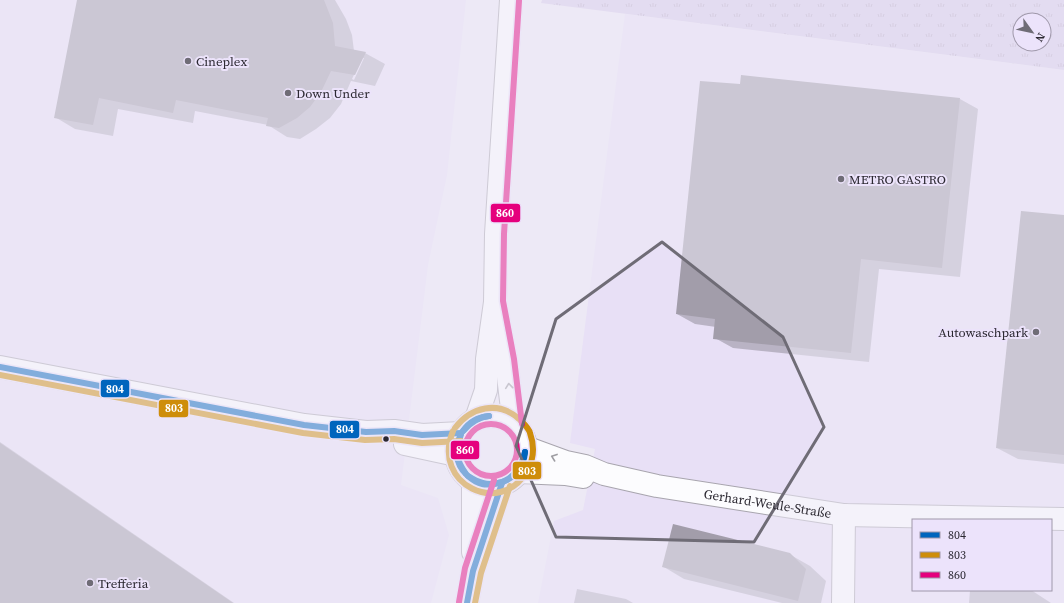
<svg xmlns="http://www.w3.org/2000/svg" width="1064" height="603" font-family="'Source Serif 4',serif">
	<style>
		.built { fill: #e8e0f6; fill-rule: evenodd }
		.grass { fill: url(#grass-tufts); fill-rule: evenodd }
		.shadow { fill: #0003; fill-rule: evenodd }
		.building { fill: #a29daa }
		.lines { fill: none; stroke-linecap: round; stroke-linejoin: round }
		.minor-casing { stroke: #a8a5ae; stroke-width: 24 }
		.minor { stroke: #fcfcfe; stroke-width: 22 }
		.bus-1-casing { stroke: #ece3fb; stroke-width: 9 }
		.bus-2-casing { stroke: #ece3fb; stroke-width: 9 }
		.bus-3-casing { stroke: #ece3fb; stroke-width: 9 }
		.bus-1 { stroke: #0065bd; stroke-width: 6 }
		.bus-2 { stroke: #ce8d0a; stroke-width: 6 }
		.bus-3 { stroke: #e5007d; stroke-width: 6 }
		.oneway { stroke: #9e9da2 }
		.marked { fill: none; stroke: #6f6c76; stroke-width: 3; stroke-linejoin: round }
		.poi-dot { fill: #6f6c76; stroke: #ece3fb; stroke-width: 1.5 }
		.bus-dot { fill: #2b2831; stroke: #ece3fb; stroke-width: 1.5 }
		.labels { text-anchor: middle; stroke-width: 4; stroke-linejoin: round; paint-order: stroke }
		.poi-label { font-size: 13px; fill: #2b2831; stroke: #ece3fb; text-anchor: start }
		.street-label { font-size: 13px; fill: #2b2831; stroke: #ece3fb }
		.line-badge { stroke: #ece3fb; stroke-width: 1.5 }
		.badge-label { font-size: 11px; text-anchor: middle; font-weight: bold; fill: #fff }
	</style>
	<defs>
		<pattern id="grass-tufts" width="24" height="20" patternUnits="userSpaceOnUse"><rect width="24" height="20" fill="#d8cceb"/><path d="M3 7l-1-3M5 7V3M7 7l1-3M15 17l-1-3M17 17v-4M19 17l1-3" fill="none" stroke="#baafca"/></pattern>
	</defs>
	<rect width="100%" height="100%" fill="#ede9f5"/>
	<g class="built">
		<polygon points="0,0 466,0 447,175 428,265 401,485 438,498 449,535 431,603 0,603"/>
		<path d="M625 14 1064 70V603H538L554 521 583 510 595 449 570 443ZM913 520H1051V590H913Z"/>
	</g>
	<path class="grass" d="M542 0H1064V70L541 3ZM1020 20H1044V44H1020Z"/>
	<g class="shadow">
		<path d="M78 0H335L346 19 352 35 354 51 365 53 385 64 375 86 351 81 341 104 330 118 316 129 300 139 287 137 268 125 195 111 193 123 118 109 113 136 75 129 55 117ZM362 58H364L354 80 352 79Z"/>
		<polygon points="960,99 978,109 960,277 879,269 869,362 733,348 715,338 716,327 695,324 677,314"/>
		<polygon points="1064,216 1064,464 1018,459 997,448"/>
		<polygon points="0,442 234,603 0,603"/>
		<polygon points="789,554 810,566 826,581 821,603 782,603 684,579 664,567"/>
		<polygon points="577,589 626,599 633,603 574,603"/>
		<polygon points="970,590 1031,590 1051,603 969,603"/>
	</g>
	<g class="building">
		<polygon points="77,0 324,0 333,23 335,46 366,52 355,75 331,71 321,92 310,107 297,118 279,128 266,126 268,118 176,100 173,113 99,98 93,125 54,118"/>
		<polygon points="741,75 960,98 942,268 861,259 851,353 713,339 715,319 676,314 700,81 740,84"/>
		<polygon points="1021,211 1064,215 1064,455 996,448"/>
		<polygon points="0,443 233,603 0,603"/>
		<polygon points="673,524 790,553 806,569 798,601 662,567"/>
	</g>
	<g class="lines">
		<defs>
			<g id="minor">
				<polyline points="498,319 506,360 514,425"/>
				<polyline points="0,367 304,425 366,432 394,431 422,435 461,433"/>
				<circle cx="491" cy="451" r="35"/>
				<polyline points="476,419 486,390 487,359 495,302 496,234 511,0"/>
				<polyline points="405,444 456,455"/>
				<path id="s1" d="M525 447 566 462 585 466 604 474 657 486 844 515 1064 519"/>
				<polyline points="518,472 565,474 583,477"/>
				<polyline points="473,481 473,552"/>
				<polyline points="467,603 473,571 502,483"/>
				<polyline points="843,603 844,515"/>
			</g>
		</defs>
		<use href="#minor" class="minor-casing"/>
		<use href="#minor" class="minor"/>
		<defs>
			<g id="bus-1">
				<polyline points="0,367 304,425 366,432 394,431 422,435 461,433"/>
				<path d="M463 431C469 422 478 417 489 416"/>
				<path d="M463 431C470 423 478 417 489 416"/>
				<path d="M461 434C456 452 455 459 466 474"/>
				<path d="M461 434C454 448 455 463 466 474"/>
				<path d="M468 476C478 482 487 486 498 483"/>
				<path d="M468 476C478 485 486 486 498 483"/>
				<path d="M498 483C513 480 522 466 525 452"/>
				<path d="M498 483C513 481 524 467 525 452"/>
				<polyline points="467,603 473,571 502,483"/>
			</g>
			<g id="bus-2">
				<polyline points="0,375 303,433 365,440 394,439 422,443 461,441"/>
				<path d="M453 431C431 485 501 517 527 471 534 459 535 447 530 433 529 428 523 423 519 419 498 400 471 407 455 428"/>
				<polyline points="475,603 481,573 510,486"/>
			</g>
			<g id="bus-3">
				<polyline points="519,1 504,234 503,301 514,359 522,424"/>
				<circle cx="491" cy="450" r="26"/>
				<polyline points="459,602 465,568 494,480"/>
			</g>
		</defs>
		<use href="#bus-1" class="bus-1-casing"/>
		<use href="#bus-2" class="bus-2-casing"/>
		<use href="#bus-3" class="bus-3-casing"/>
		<use href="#bus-1" class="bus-1"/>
		<use href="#bus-2" class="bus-2"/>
		<use href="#bus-3" class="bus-3"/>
	</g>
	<defs><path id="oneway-chevron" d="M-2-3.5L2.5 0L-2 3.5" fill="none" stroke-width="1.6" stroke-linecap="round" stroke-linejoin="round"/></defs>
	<g class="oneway">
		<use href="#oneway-chevron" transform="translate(509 386) rotate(-96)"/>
		<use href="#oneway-chevron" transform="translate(554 457) rotate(-160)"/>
	</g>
	<path d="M0 0H1064V603H0ZM662 242 783 337 824 427 754 542 556 537 516 446 556 319Z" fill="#ede9f5" fill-opacity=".55" fill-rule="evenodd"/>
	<path class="marked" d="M662 242 783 337 824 427 754 542 556 537 516 446 556 319Z"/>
	<g class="poi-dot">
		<circle cx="188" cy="61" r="4"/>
		<circle cx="288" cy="93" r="4"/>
		<circle cx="841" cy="179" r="4"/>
		<circle cx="1036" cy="332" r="4"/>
		<circle cx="90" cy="583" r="4"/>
	</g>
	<circle class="bus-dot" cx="386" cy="439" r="3.5"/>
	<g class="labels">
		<g class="poi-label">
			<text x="196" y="66">Cineplex</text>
			<text x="296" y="98">Down Under</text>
			<text x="849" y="184">METRO GASTRO</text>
			<text x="1028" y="337" text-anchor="end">Autowaschpark</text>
			<text x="98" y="588">Trefferia</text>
		</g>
		<g class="street-label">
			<text dy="5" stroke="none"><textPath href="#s1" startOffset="250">Gerhard-Weule-Straße</textPath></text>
		</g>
	</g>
	<g class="line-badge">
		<rect x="490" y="203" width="31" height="20" rx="4" fill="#e5007d"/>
		<rect x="100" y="379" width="30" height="19" rx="4" fill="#0065bd"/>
		<rect x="158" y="399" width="31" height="19" rx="4" fill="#ce8d0a"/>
		<rect x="329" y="420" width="31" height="19" rx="4" fill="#0065bd"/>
		<rect x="450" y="440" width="30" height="20" rx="4" fill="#e5007d"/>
		<rect x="512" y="461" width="30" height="19" rx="4" fill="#ce8d0a"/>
	</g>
	<g class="badge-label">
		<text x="505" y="217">860</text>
		<text x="115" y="393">804</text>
		<text x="174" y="412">803</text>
		<text x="345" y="433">804</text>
		<text x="465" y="454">860</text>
		<text x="527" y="475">803</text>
	</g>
	<rect x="912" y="519" width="140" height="72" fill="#ece3fb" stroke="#9f98aa"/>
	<rect x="920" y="532" width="20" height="6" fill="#0065bd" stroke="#9f98aa"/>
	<text x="948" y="539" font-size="12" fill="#2b2831">804</text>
	<rect x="920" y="552" width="20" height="6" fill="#ce8d0a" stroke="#9f98aa"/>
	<text x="948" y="559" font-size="12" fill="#2b2831">803</text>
	<rect x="920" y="572" width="20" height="6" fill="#e5007d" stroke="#9f98aa"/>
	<text x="948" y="579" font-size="12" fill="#2b2831">860</text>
	<g transform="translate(1032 32) rotate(123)"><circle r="19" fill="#ece3fb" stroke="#9f98aa"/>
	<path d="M0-3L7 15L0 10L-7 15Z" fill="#6f6c76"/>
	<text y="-6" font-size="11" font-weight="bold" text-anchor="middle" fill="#2b2831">N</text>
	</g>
</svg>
